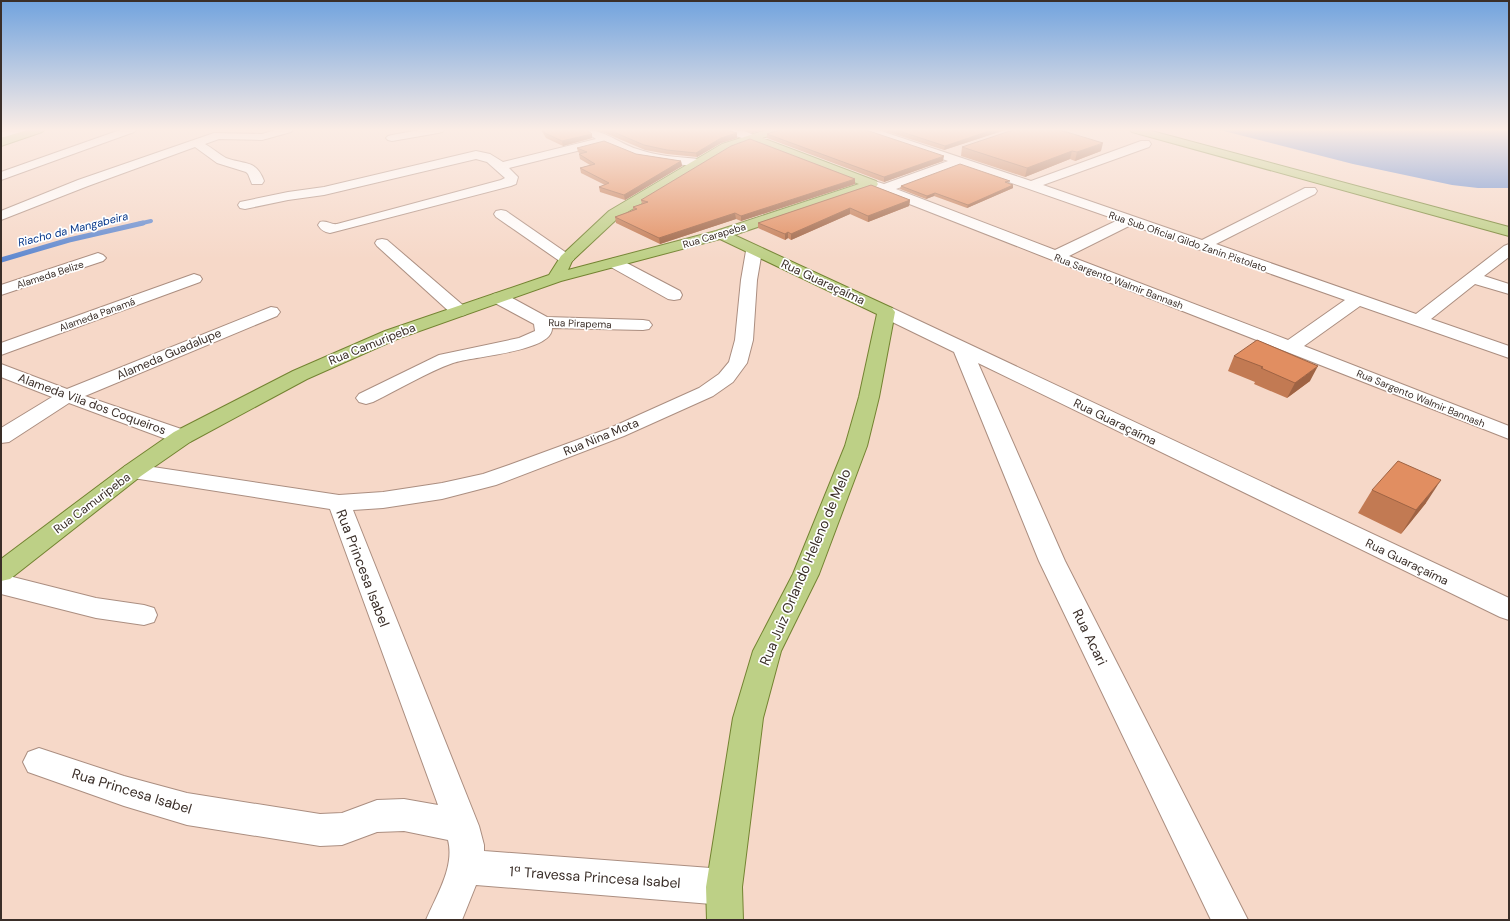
<svg xmlns="http://www.w3.org/2000/svg" width="1510" height="921" font-family="'DM Sans',sans-serif">
	<style>
		.water { fill: #6089d0 }
		.lines { fill: none; stroke-linecap: round; stroke-linejoin: round }
		.stream-far1 { stroke: #6089d0; stroke-width: 4 }
		.stream { stroke: #6089d0; stroke-width: 5 }
		.minor-casing { stroke: #ab8e80; stroke-width: 2 }
		.major-casing { stroke: #738331; stroke-width: 2 }
		.minor { fill: #fff; fill-rule: evenodd }
		.major { fill: #bdd086; fill-rule: evenodd }
		.wall { fill: #c27a53 }
		.shaded-wall { fill: #9e6344 }
		.building { fill: #e18e61; stroke: #9e6344 }
		.labels { text-anchor: middle; stroke-width: 3.5; stroke-linejoin: round; paint-order: stroke }
		.far-street-label { font-size: 10px; fill: #3a2e28; stroke: #fff }
		.far-water-label { font-size: 11px; font-style: italic; fill: #06378a; stroke: #fff }
		.street-label { font-size: 12px; fill: #3a2e28; stroke: #fff }
		.near-street-label { font-size: 14px; fill: #3a2e28; stroke: #fff }
	</style>
	<rect width="100%" height="100%" fill="#f6d8c8"/>
	<polygon class="water" points="1220,130 1509,130 1509,188 1478,188 1452,185 1353,164"/>
	<g class="lines">
		<polyline class="stream-far1" points="138,224 151,221"/>
		<polyline class="stream" points="1,260 69,240 143,223"/>
		<defs>
			<g id="minor">
				<polygon points="10,130 34,130 32,132 1,138 1,132"/>
				<polygon points="120,130 136,130 134,132 1,180 1,172"/>
				<path d="M275 130H293L291 132 262 140 219 139 205 144C212 148 219 154 226 158 244 165 256 159 264 181L262 184H252L248 174 246 172 217 163 195 147 88 186 1 220V211L78 180 214 133 262 134Z"/>
				<polygon points="419,130 444,130 442,132 438,133 392,141 388,140 386,138 388,136 392,135"/>
				<path d="M583 130C604 129 618 143 637 149 656 156 678 157 698 159L702 160 704 163 702 166 698 167 657 161 637 157 605 144 509 168 518 177 516 184 511 186 330 233C324 232 321 230 318 225L320 222C327 220 331 225 337 224L501 180 505 178 487 162 476 159 324 195 288 200 245 209 240 208 238 205 240 202 245 201 288 192 324 187 476 151 490 154 503 162 596 139Z"/>
				<path d="M723 130C734 130 749 129 756 138L754 140 750 141 725 132Z"/>
				<path d="M861 130H878L1031 181 1141 141H1149L1151 144 1149 147 1043 185 1202 240 1305 188H1315L1317 191 1315 194 1216 244 1416 314 1504 246 1509 244V257L1484 276 1509 284V294L1475 284 1431 319 1509 346V358L1360 306 1304 346 1509 426V439L866 187 864 184 866 181 871 180 884 184 948 161 863 132ZM960 165 1118 220 1055 250 896 189ZM1131 225 1194 247 1196 249 1203 250 1345 300 1288 340 1069 256Z"/>
				<polygon points="501,210 506,211 571,256 574,259 571,262 566,264 561,262 496,217 494,214 496,211"/>
				<polygon points="382,239 387,240 465,307 468,311 465,315 459,316 453,315 377,246 375,243 377,240"/>
				<path d="M754 246 759 248 762 251 757 280 753 340 747 363 733 382 713 396 624 436 496 485 442 499 383 508 353 510 479 826 484 845V851L724 869 737 874 742 887 737 900 724 905 476 885 462 920H426C436 896 455 867 448 840L404 831 377 832 342 845 320 846 187 825 124 806 28 772 23 762 28 752 39 748 124 776 187 793 320 814 342 813 377 800 404 799 438 805 330 509 133 478 125 476 122 471 125 466 133 464 339 495 383 492 442 483 483 474 509 465 610 428 699 388 719 374 729 362 735 340 741 280 746 251 749 248Z"/>
				<polygon points="98,253 103,255 106,258 103,261 1,295 1,285"/>
				<polygon points="615,258 621,260 680,291 682,295 680,299 674,300 668,299 609,266 607,263 609,260"/>
				<polygon points="194,274 200,276 202,279 200,282 1,355 1,343"/>
				<path d="M499 293 505 294 547 317 643 320 649 321 652 325 649 329 643 330 552 328C553 352 472 356 453 363 427 372 398 390 373 402L366 404 359 402 356 398 359 394 439 355 519 338 535 331 534 324 493 302 491 298 493 294Z"/>
				<polygon points="271,307 277,308 280,312 277,316 85,396 190,432 193,437 190,442 182,443 174,442 69,403 9,442 1,443 1,428 52,397 1,377 1,364 67,389"/>
				<polygon points="886,307 892,308 1509,598 1509,620 1500,617 978,363 1065,561 1248,920 1211,920 1039,561 954,352 880,316 877,312 880,308"/>
				<polygon points="1,574 96,598 144,605 154,608 157,615 154,622 144,625 96,618 1,594"/>
			</g>
			<g id="major">
				<polygon points="27,130 44,130 42,132 1,146 1,138"/>
				<path d="M766 130H784L782 132 762 138 876 181 878 184 876 187 734 235 892 308 895 312 879 397 867 446 819 574 781 651 763 718 742 887 743 920H707L706 887 733 718 753 651 793 574 845 446 859 397 877 314 720 239 561 281 397 339 307 379 190 442 141 476 10 579 1 581V559L125 466 174 432 293 371 385 331 549 275 561 256 609 211 722 144ZM750 142 859 184 716 231 568 270 572 261 619 217 730 150Z"/>
				<polygon points="1130,130 1148,130 1509,227 1509,236 1132,132"/>
			</g>
		</defs>
		<use href="#minor" class="minor-casing"/>
		<use href="#major" class="major-casing"/>
		<use href="#minor" class="minor"/>
		<use href="#major" class="major"/>
	</g>
	<g class="wall">
		<polygon points="541,130 587,130 592,138 563,146 546,138"/>
		<polygon points="595,130 727,130 737,138 721,143 697,157 667,154 645,150 605,133"/>
		<polygon points="743,130 762,130 752,133"/>
		<polygon points="882,130 1005,130 944,150"/>
		<polygon points="767,134 943,161 884,182 767,138"/>
		<polygon points="962,147 1101,151 1075,161 1070,159 1025,177 961,156"/>
		<polygon points="577,148 636,154 681,161 682,166 625,200 600,192 599,187 605,185 581,173 580,168 590,165 580,159 579,154 581,154 578,152"/>
		<polygon points="855,184 741,221 736,219 660,244 616,223 615,217 633,210 633,207 642,204 641,200"/>
		<polygon points="1009,184 1013,188 967,208 934,196 926,199 900,189 901,186"/>
		<polygon points="871,185 910,200 909,206 868,222 850,214 791,240 788,238 785,240 758,228 758,223"/>
		<polygon points="1234,356 1310,381 1287,398 1254,384 1255,382 1228,371"/>
		<polygon points="1372,490 1426,503 1401,534 1358,513"/>
	</g>
	<g class="shaded-wall">
		<polygon points="752,130 762,130 752,133"/>
		<polygon points="992,130 1005,130 944,150 945,146"/>
		<polygon points="737,133 737,138 721,143 697,157 696,153 721,138"/>
		<polygon points="592,134 592,138 563,146 562,141"/>
		<polygon points="1103,143 1101,151 1075,161 1077,152"/>
		<polygon points="1072,151 1070,159 1025,177 1027,168"/>
		<polygon points="944,156 943,161 884,182 884,177"/>
		<polygon points="681,161 682,166 625,200 624,195"/>
		<polygon points="855,179 855,184 741,221 741,216"/>
		<polygon points="1013,185 1013,188 967,208 968,205"/>
		<polygon points="935,193 934,196 926,199 927,196"/>
		<polygon points="910,200 909,206 868,222 868,216"/>
		<polygon points="850,208 850,214 791,240 791,234"/>
		<polygon points="735,213 736,219 660,244 659,238"/>
		<polygon points="788,232 788,238 785,240 785,234"/>
		<polygon points="1318,366 1310,381 1287,398 1295,383"/>
		<polygon points="1441,480 1426,503 1401,534 1416,510"/>
	</g>
	<g class="building">
		<polygon points="543,130 587,130 592,134 562,141 545,133"/>
		<polygon points="609,130 727,130 737,133 721,138 696,153 667,150 644,145"/>
		<polygon points="779,130 866,130 944,156 884,177 767,134"/>
		<polygon points="896,130 992,130 945,146"/>
		<polygon points="1013,130 1060,130 1103,143 1077,152 1072,151 1027,168 962,147"/>
		<polygon points="750,139 855,179 741,216 735,213 659,238 615,217 637,209 633,207 648,202 641,200 731,146"/>
		<polygon points="604,141 636,154 681,161 624,195 599,187 609,183 580,168 595,164 579,154 587,152 577,148"/>
		<polygon points="960,164 1010,181 1005,182 1013,185 968,205 935,193 927,196 901,186"/>
		<polygon points="871,185 910,200 868,216 850,208 791,234 788,232 785,234 758,223"/>
		<polygon points="1257,340 1318,366 1295,383 1261,368 1263,367 1234,356"/>
		<polygon points="1398,461 1441,480 1416,510 1372,490"/>
	</g>
	<linearGradient id="sky" x2="0" y2="1"><stop stop-color="#71a3de"/><stop offset="0.5" stop-color="#fbede6"/><stop offset="1" stop-color="#fbede6" stop-opacity="0"/></linearGradient>
	<rect width="1510" height="259" fill="url(#sky)"/>
	<g class="labels">
		<g class="far-street-label">
			<text transform="translate(714 235) rotate(-17)" y="4">Rua Carapeba</text>
			<text transform="translate(1188 241) rotate(19)" y="4">Rua Sub Oficial Gildo Zanin Pistolato</text>
			<text transform="translate(50 274) rotate(-18)" y="4">Alameda Belize</text>
			<text transform="translate(1119 281) rotate(21)" y="4">Rua Sargento Walmir Bannash</text>
			<text transform="translate(97 314) rotate(-20)" y="4">Alameda Panamá</text>
			<text transform="translate(580 323) rotate(2)" y="4">Rua Pirapema</text>
			<text transform="translate(1421 398) rotate(22)" y="4">Rua Sargento Walmir Bannash</text>
		</g>
		<g class="far-water-label">
			<text transform="translate(73 229) rotate(-14)" y="4">Riacho da Mangabeira</text>
		</g>
		<g class="street-label">
			<text transform="translate(823 282) rotate(25)" y="4">Rua Guaraçaíma</text>
			<text transform="translate(372 344) rotate(-22)" y="4">Rua Camuripeba</text>
			<text transform="translate(169 354) rotate(-23)" y="4">Alameda Guadalupe</text>
			<text transform="translate(92 404) rotate(20)" y="4">Alameda Vila dos Coqueiros</text>
			<text transform="translate(1115 422) rotate(26)" y="4">Rua Guaraçaíma</text>
			<text transform="translate(601 437) rotate(-22)" y="4">Rua Nina Mota</text>
			<text transform="translate(92 503) rotate(-37)" y="4">Rua Camuripeba</text>
			<text transform="translate(1407 562) rotate(26)" y="4">Rua Guaraçaíma</text>
		</g>
		<g class="near-street-label">
			<text transform="translate(805 567) rotate(-67)" y="5">Rua Juiz Orlando Heleno de Melo</text>
			<text transform="translate(363 568) rotate(69)" y="5">Rua Princesa Isabel</text>
			<text transform="translate(1090 637) rotate(64)" y="5">Rua Acari</text>
			<text transform="translate(132 791) rotate(17)" y="5">Rua Princesa Isabel</text>
			<text transform="translate(595 877) rotate(4)" y="5">1ª Travessa Princesa Isabel</text>
		</g>
	</g>
	<rect width="1510" height="921" fill="none" stroke="#3a2e28" stroke-width="4"/>
</svg>
